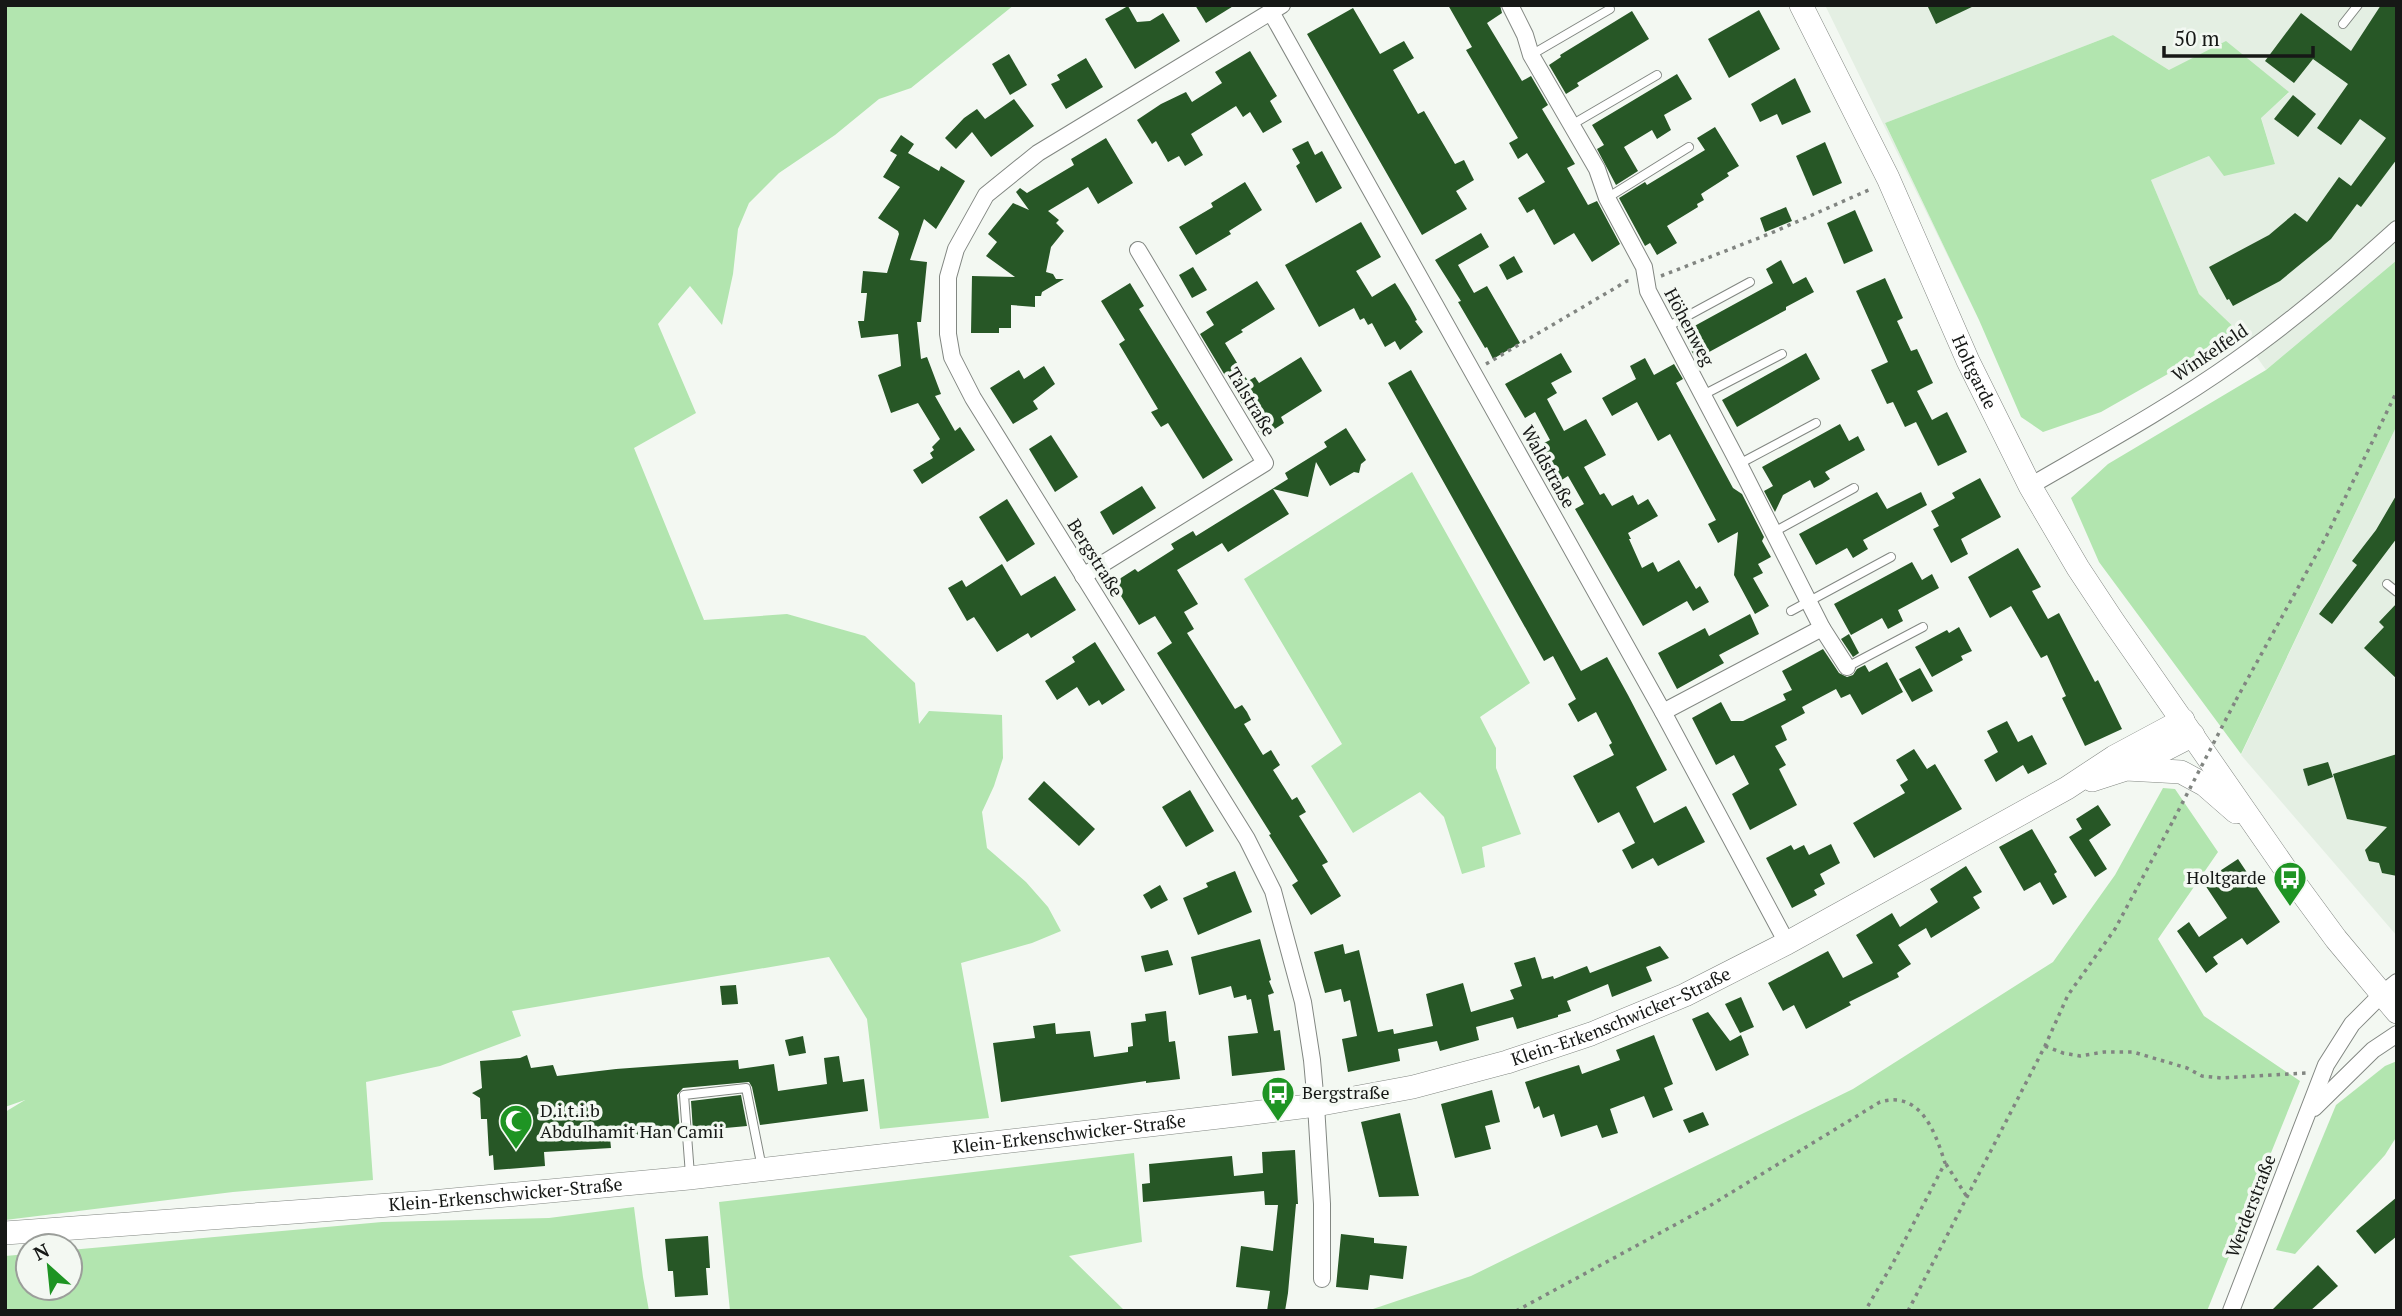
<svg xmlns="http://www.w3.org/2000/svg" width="2402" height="1316" font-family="'PT Serif',serif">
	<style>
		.built { fill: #e4efe3 }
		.green { fill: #b2e5af }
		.building { fill: #275726 }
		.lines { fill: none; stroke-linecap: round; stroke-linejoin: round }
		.lane-casing { stroke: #828782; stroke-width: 10 }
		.street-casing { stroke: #828782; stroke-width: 18 }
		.secondary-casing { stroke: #828782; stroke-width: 24 }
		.path { stroke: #818581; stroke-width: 3.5; stroke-dasharray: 3.5 5; stroke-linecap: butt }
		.lane { stroke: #fff; stroke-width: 8 }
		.street { stroke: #fff; stroke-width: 16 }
		.secondary { stroke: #fff; stroke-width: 23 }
		.path-bridge { stroke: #818581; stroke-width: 3.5; stroke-dasharray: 3.5 5; stroke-linecap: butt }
		.labels { text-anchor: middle; stroke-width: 7; stroke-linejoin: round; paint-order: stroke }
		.street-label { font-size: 18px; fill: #161816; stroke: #f3f8f2 }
		.poi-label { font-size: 18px; fill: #161816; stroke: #f3f8f2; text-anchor: start }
	</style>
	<rect width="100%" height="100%" fill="#f3f8f2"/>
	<g class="built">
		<polygon points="1825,5 2397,5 2397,260 2266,370 2240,333 2199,294 2151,180 2209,156 2275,164 2261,117 2289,93 2169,70 2113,35 1885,123 1979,320"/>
		<polygon points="2397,425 2397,936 2241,755"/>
	</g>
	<g class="green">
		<polygon points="5,5 1014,5 911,88 879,99 835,135 779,173 749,203 738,229 733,274 722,325 690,286 658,324 696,413 634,448 704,620 787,614 865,636 915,683 919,724 929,711 1002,715 1003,758 994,786 982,812 987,848 1026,882 1048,907 1061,931 1032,943 961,963 989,1118 880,1129 867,1019 829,957 512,1011 521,1036 440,1066 366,1082 373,1180 233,1192 5,1220 5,1112 25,1100 5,1107"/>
		<polygon points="2113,35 2169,70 2226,41 2289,92 2261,118 2275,164 2224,176 2209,156 2151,180 2199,294 2240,333 2101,412 2043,432 2021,417 1979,320 1885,123"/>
		<polygon points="2397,260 2397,425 2241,754 2099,562 2071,498 2108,464 2266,370"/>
		<polygon points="1412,472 1530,683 1480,717 1496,748 1496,768 1521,834 1482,847 1485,867 1462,874 1444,817 1420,792 1353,833 1311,766 1342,744 1244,579"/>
		<polygon points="2163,788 2175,789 2218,852 2158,939 2204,1016 2300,1081 2207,1311 1367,1311 1471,1276 1853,1089 2053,962 2115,875"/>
		<polygon points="2397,1061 2397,1136 2385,1155 2295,1254 2276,1250 2336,1105 2385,1066"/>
		<polygon points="1134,1153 1142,1242 1069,1256 1125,1311 730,1311 719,1202"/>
		<polygon points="634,1207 643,1277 649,1311 5,1311 5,1256 28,1254 28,1288 70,1288 70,1250 382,1222 549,1218"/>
	</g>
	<g class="building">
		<polygon points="1195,5 1235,5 1206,23"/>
		<polygon points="1448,5 1500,5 1502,13 1487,23 1522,81 1531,76 1548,105 1542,109 1575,164 1567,168 1588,205 1597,201 1620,244 1592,262 1574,233 1554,245 1534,209 1527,213 1518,198 1545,182 1527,153 1518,159 1509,143 1518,138 1466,50 1472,47"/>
		<polygon points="1927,5 1976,5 1936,24"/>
		<polygon points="2381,5 2397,5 2397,159 2361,207 2357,204 2331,239 2280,281 2233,306 2229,299 2227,300 2209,267 2269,235 2295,213 2307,222 2339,177 2351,186 2386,138 2360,119 2341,145 2317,128 2348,84 2313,59 2294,83 2265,61 2301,13 2351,51"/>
		<polygon points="1128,6 1137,22 1150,21 1163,13 1180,41 1135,69 1105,19"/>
		<polygon points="1353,8 1380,54 1404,41 1414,58 1393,70 1418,114 1424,111 1455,164 1464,160 1474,180 1456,191 1467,209 1422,235 1307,34"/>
		<polygon points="1759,10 1780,49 1729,78 1708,39"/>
		<polygon points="1632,11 1649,39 1577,83 1579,86 1566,94 1549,65 1561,57 1560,55"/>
		<polygon points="1250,51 1277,96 1270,101 1282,122 1263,133 1250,112 1243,117 1236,106 1191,134 1203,155 1185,166 1179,156 1168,162 1156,141 1152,144 1137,120 1161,104 1186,92 1192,102 1222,83 1215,72"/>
		<polygon points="1009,54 1027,85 1010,95 992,64"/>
		<polygon points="1086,58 1103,87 1066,109 1051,84 1060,80 1057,75"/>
		<polygon points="1677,74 1692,99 1664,115 1671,130 1657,139 1652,130 1624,147 1638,171 1616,185 1597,149 1604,145 1592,125"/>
		<polygon points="1795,78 1811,112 1782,125 1777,114 1760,122 1751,104"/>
		<polygon points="2293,95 2316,114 2298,137 2274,119"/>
		<polygon points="1014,99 1034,126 991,157 972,132 956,149 945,138 964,118 977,109 985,119"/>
		<polygon points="1715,127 1739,166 1727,173 1729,176 1701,194 1704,200 1697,204 1698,207 1667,226 1677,243 1657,255 1650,243 1645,246 1619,198 1645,182 1647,185 1705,150 1697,138"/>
		<polygon points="901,135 914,144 908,153 939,171 941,166 965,181 936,229 924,219 910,260 927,262 921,322 917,322 921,359 927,357 941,394 935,396 955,431 960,427 975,450 922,484 913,470 933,458 930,453 934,450 932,447 940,439 918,403 891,413 878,375 901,366 898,334 861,338 858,321 864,321 867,293 861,293 863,271 887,273 899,234 898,231 878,218 900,187 883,177 897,155 890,151"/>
		<polygon points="1106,138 1133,183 1098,204 1088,187 1048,211 1059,220 1056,223 1064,231 1051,247 1046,272 1053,274 1056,279 1064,279 1042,292 1041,296 1035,296 1035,307 1011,305 1011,328 999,328 999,333 971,333 972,276 1015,277 986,256 997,242 988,234 1013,203 1029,210 1016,192 1020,188 1027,193 1074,165 1071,159"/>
		<polygon points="1308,141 1315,155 1322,151 1342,188 1316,203 1296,166 1300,163 1292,149"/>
		<polygon points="1825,142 1842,183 1813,196 1796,156"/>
		<polygon points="1245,182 1262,210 1229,231 1231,234 1196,255 1179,227 1213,207 1211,203"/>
		<polygon points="1786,207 1792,221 1765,232 1760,218"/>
		<polygon points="1855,210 1873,251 1844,264 1827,223"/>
		<polygon points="1361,222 1381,257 1356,271 1372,297 1395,283 1410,307 1417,320 1415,321 1423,332 1400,350 1395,341 1385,347 1372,323 1368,325 1364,318 1360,320 1354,308 1319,327 1285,265"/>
		<polygon points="1481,233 1489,247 1458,265 1474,293 1487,286 1520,343 1493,359 1487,347 1485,348 1458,302 1461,301 1435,260"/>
		<polygon points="1514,256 1523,272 1507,280 1499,265"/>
		<polygon points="1781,260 1793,284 1806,277 1814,292 1786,307 1786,310 1700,357 1705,367 1701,369 1689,346 1695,342 1689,329 1773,283 1766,269"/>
		<polygon points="1193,267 1207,290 1192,298 1179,275"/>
		<polygon points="1885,278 1903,318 1897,321 1911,351 1917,349 1933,383 1917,391 1932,420 1947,412 1967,452 1938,466 1916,422 1905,427 1893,402 1887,404 1871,370 1888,362 1856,291"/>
		<polygon points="1257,281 1275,309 1241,330 1243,332 1225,343 1248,381 1255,377 1259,383 1301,357 1322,391 1281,417 1284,423 1262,437 1200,334 1214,325 1206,312"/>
		<polygon points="1130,283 1144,306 1139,309 1233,460 1203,479 1168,423 1161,427 1151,412 1158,409 1119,344 1125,340 1101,301"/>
		<polygon points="1561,353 1572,372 1551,383 1557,393 1547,399 1564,431 1586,419 1603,449 1606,455 1584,467 1600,495 1604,493 1612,506 1633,495 1638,505 1648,499 1658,516 1628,533 1631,539 1629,539 1642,568 1653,562 1658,572 1679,560 1696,589 1700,586 1709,602 1693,611 1687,601 1643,626 1575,509 1584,504 1568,476 1560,481 1543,451 1540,445 1550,440 1535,412 1525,418 1505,384"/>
		<polygon points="1806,353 1820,379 1737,427 1722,400"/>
		<polygon points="1645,358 1654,375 1674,364 1683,379 1676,383 1733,488 1742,494 1764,537 1762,541 1771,557 1758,564 1763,573 1753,578 1769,606 1755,614 1734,575 1738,532 1718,543 1708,524 1716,520 1670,434 1658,441 1637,402 1612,416 1602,398 1636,379 1630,366"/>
		<polygon points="1044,366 1055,384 1033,401 1038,409 1013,424 990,388 1019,370 1024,379"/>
		<polygon points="1411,370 1581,671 1607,657 1628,695 1667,770 1636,787 1654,823 1686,806 1705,842 1658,866 1653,858 1632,869 1622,850 1635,843 1619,812 1598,823 1573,776 1614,755 1609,745 1612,743 1596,712 1578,722 1568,704 1576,699 1553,656 1544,661 1388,383"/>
		<polygon points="1840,424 1849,441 1858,436 1865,450 1825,472 1830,479 1822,484 1814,488 1810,480 1783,495 1775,512 1764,491 1773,486 1762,467"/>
		<polygon points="1346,428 1366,460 1361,464 1359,473 1354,472 1330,486 1316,462 1308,497 1273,489 1289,514 1228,552 1222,543 1177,570 1198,604 1184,612 1194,629 1187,633 1235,709 1242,705 1247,712 1251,720 1244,724 1263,755 1271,750 1280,765 1273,770 1292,800 1297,797 1306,812 1299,816 1328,862 1322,865 1341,896 1311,915 1292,885 1298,881 1269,835 1271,834 1157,653 1172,643 1155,616 1139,625 1113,583 1135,569 1138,572 1174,549 1171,544 1193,531 1196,536 1288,479 1285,473 1327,447 1324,442"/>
		<polygon points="1051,435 1078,477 1055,492 1029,449"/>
		<polygon points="1980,478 2001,517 1961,539 1968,554 1951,563 1933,529 1939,526 1931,511 1955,498 1952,493"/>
		<polygon points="1142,486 1156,508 1113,535 1100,512"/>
		<polygon points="1877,492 1887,509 1921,492 1927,505 1863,540 1868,549 1853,558 1847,548 1816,565 1799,534"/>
		<polygon points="2397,494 2397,538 2332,624 2319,614 2357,565 2352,561 2376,530"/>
		<polygon points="1007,499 1035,544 1007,562 979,517"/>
		<polygon points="2018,548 2041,587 2032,591 2048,619 2059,613 2095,682 2098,680 2122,729 2085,746 2062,698 2066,696 2047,655 2041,658 2011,606 1990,618 1968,577"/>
		<polygon points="1912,562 1922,580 1932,574 1939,588 1898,610 1903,621 1888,629 1882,618 1851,635 1834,604"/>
		<polygon points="1002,564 1021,596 1055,576 1076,610 1031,638 1028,633 997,652 974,617 967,621 948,588 962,580 966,587"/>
		<polygon points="2397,603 2397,679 2364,648 2384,627 2379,622"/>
		<polygon points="1750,614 1759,634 1719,655 1724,663 1677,689 1658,653 1705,628 1709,636"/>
		<polygon points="1959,627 1972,651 1961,656 1963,660 1932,677 1915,647 1947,630 1949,633"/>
		<polygon points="1849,634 1859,653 1853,657 1841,639"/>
		<polygon points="1095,642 1125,690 1102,705 1099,700 1089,706 1077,687 1057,700 1045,681 1075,662 1072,657"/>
		<polygon points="1823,649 1839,673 1847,677 1853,675 1857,669 1865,665 1869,672 1887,662 1903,692 1862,715 1850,694 1841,698 1836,689 1802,707 1805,713 1781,726 1787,740 1775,746 1786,765 1779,769 1797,805 1750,830 1732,794 1749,784 1734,755 1716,765 1692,718 1721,702 1731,721 1743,721 1786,700 1783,694 1792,690 1782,671"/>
		<polygon points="1920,668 1933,691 1912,702 1899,679"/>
		<polygon points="2007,721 2018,742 2032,735 2047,764 2028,774 2023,765 1996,782 1984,760 1998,752 1987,731"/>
		<polygon points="1914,749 1927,769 1935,764 1962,809 1874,858 1853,823 1905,793 1900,785 1908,780 1896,760"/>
		<polygon points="2397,754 2397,876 2382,873 2379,863 2369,861 2365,850 2387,827 2347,819 2333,774"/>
		<polygon points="2328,762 2333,777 2308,786 2303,769"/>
		<polygon points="1044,781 1095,829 1079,846 1028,799"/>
		<polygon points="1190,790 1214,831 1186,847 1162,807"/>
		<polygon points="2098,805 2111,825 2089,840 2107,869 2095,877 2069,837 2082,829 2076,819"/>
		<polygon points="2032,829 2057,872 2054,874 2067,897 2053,905 2040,882 2024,891 1999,847"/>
		<polygon points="1831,844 1840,863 1820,874 1825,884 1814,890 1817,895 1792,908 1766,858 1791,845 1794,850 1804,845 1809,855"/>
		<polygon points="2238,859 2280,922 2247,945 2242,938 2213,957 2218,964 2206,973 2177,931 2189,922 2199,937 2227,918 2203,882"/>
		<polygon points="1966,866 1982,892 1973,897 1980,908 1931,938 1926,928 1898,945 1911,964 1897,973 1899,977 1849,1002 1851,1005 1806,1029 1794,1005 1783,1011 1768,983 1828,951 1843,978 1873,963 1856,935 1892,913 1900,927 1938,902 1930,889"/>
		<polygon points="1235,871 1252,912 1198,935 1183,898 1208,887 1206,883"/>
		<polygon points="1160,885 1168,900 1151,909 1143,895"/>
		<polygon points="1260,939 1271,980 1269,981 1274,993 1268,995 1274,1031 1280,1030 1285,1070 1232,1076 1228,1036 1258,1033 1251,999 1247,1000 1246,995 1234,998 1231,986 1199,995 1191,957"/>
		<polygon points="1343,944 1345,954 1359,950 1378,1032 1393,1029 1394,1034 1433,1026 1426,994 1463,983 1471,1012 1514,999 1510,990 1522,986 1514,963 1535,957 1542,979 1553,976 1554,979 1587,966 1590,973 1660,946 1669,958 1646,967 1652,981 1612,997 1608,984 1567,1001 1571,1011 1558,1015 1558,1017 1517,1029 1513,1017 1476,1027 1479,1040 1440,1051 1437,1041 1398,1049 1400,1061 1348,1072 1342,1039 1357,1036 1350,1000 1344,1002 1341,989 1325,993 1314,952"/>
		<polygon points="1168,950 1173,965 1145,972 1141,956"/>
		<polygon points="736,985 738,1004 722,1005 720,986"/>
		<polygon points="1741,997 1754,1027 1740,1033 1725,1004"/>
		<polygon points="1166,1011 1169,1042 1175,1041 1180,1079 1146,1083 1146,1081 1001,1102 993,1043 1035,1038 1033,1026 1055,1023 1056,1034 1090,1031 1094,1057 1128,1052 1128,1047 1133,1046 1131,1023 1146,1021 1145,1014"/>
		<polygon points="1708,1012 1730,1041 1741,1035 1749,1055 1716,1071 1692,1019"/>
		<polygon points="1654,1035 1673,1084 1664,1088 1673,1110 1653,1118 1644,1096 1610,1109 1618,1133 1602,1138 1597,1125 1561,1137 1554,1114 1543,1118 1539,1106 1534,1109 1525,1082 1579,1065 1582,1074 1620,1060 1616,1050"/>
		<polygon points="803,1036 806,1053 789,1056 785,1040"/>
		<polygon points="527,1055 531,1068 553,1065 557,1076 616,1069 738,1060 739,1069 774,1064 778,1091 827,1084 824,1058 839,1056 843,1082 864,1079 868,1111 760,1125 752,1087 749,1082 683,1088 677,1095 680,1132 610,1138 611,1148 544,1152 545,1166 494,1170 493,1155 489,1156 487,1119 481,1119 480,1098 472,1093 482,1088 480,1061 520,1058"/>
		<polygon points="1492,1090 1500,1122 1485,1126 1491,1149 1455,1158 1441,1104"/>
		<polygon points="741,1095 747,1126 693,1131 691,1101"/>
		<polygon points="1703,1112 1709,1125 1689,1133 1683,1120"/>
		<polygon points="1400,1113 1419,1196 1379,1197 1361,1122"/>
		<polygon points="1295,1150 1298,1204 1296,1204 1288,1293 1285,1311 1267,1311 1270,1291 1236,1287 1241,1246 1273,1251 1278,1205 1265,1205 1264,1191 1143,1202 1142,1184 1150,1183 1149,1164 1232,1156 1234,1176 1263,1173 1262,1152"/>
		<polygon points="2397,1197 2397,1236 2375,1254 2356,1231"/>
		<polygon points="1341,1234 1374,1238 1374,1243 1407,1246 1403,1279 1370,1275 1368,1290 1336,1287"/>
		<polygon points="708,1236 710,1268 706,1268 708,1295 675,1297 673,1271 668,1271 665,1239"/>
		<polygon points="2318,1265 2338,1286 2310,1311 2271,1311"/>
	</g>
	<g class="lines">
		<defs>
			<g id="lane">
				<polyline points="2343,24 2358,5"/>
				<polyline points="1531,55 1610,9"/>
				<polyline points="1573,124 1657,75"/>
				<polyline points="1607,198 1689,147"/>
				<polyline points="1667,327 1750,282"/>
				<polyline points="1703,395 1782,354"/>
				<polyline points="1739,464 1816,423"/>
				<polyline points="1774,532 1854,488"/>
				<polyline points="2387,584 2397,592"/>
				<polyline points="1791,611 1891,557"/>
				<polyline points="1847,667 1923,627"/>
				<polyline points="690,1175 684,1095 746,1088 762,1168"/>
			</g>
			<g id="street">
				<polyline points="1282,5 1038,153 986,195 956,249 948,277 948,334 952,357 973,398 1247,839 1273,891 1303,1002 1312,1060 1316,1105 1322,1204 1322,1279"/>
				<polyline points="1510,5 1525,35 1531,55 1597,169 1607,198 1644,267 1648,291 1739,464 1822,628 1663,712"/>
				<polyline points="1271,12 1663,712 1787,943"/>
				<path d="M2030 486C2099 446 2170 407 2235 361 2292 321 2345 276 2397 229"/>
				<polyline points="1083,576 1265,463 1138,250"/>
				<polyline points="1822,628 1847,667"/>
				<polyline points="2314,1108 2373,1050 2397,1034"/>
				<polyline points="2231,1311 2326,1065 2352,1024 2382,994 2397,982"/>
			</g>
			<g id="secondary">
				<path id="s1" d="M1801 5 1888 178 1968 361 2030 486 2078 568 2113 621 2297 886 2336 939 2397 1012"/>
				<polyline points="2129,768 2193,735"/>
				<polyline points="2092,780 2126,769 2181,772 2205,785 2236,812"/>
				<path id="s2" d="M5 1233 431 1202 689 1178 1245 1114 1316 1105 1413 1087 1507 1062 1591 1034 1685 995 1787 943 2067 788 2114 757 2183 720"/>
			</g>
		</defs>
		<use href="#lane" class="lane-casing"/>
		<use href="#street" class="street-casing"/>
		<use href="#secondary" class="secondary-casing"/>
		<g class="path">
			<polyline points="1661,276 1769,234 1871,189"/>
			<polyline points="1486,364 1627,281 1631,281"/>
			<polyline points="2236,700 2326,537 2397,391"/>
			<polyline points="2045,1046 2063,1053 2080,1056 2104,1052 2133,1052 2187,1068 2202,1076 2221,1078 2306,1073"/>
			<polyline points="1946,1164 1967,1197"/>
			<path d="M1516 1311 1706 1208 1880 1102C1920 1090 1935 1131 1945 1163L1893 1263 1865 1311"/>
			<polyline points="1908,1311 2045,1046 2068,995 2115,929 2174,819"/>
		</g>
		<use href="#lane" class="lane"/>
		<use href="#street" class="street"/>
		<use href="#secondary" class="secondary"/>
		<polyline class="path-bridge" points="2174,819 2236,700"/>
	</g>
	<defs>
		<symbol id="bus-pin" viewBox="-11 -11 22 30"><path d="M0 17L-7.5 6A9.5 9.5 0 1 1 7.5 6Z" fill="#1e9423" stroke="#f3f8f2"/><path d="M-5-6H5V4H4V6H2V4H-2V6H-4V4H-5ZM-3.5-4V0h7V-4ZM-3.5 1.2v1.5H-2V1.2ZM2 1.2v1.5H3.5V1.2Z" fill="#fff"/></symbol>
		<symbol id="mosque-pin" viewBox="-11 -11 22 30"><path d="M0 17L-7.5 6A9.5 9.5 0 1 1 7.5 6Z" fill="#1e9423" stroke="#f3f8f2"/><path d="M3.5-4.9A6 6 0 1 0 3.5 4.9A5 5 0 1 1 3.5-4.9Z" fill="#fff"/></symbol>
	</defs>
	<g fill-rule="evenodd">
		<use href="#bus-pin" x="2271" y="859" width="38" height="52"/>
		<use href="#bus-pin" x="1259" y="1074" width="38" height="52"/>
		<use href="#mosque-pin" x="497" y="1102" width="38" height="52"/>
	</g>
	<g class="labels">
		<g class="street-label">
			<text transform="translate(1689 327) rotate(62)" y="6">Höhenweg</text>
			<text transform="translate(2210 353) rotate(-34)" y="6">Winkelfeld</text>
			<text dy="6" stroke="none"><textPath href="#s1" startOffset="406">Holtgarde</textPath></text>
			<text transform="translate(1251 402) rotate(59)" y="6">Talstraße</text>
			<text transform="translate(1548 467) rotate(61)" y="6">Waldstraße</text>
			<text transform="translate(1095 558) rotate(58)" y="6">Bergstraße</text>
			<text dy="6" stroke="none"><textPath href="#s2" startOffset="1636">Klein-Erkenschwicker-Straße</textPath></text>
			<text dy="6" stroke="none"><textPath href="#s2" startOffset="1069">Klein-Erkenschwicker-Straße</textPath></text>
			<text dy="6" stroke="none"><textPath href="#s2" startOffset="502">Klein-Erkenschwicker-Straße</textPath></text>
			<text transform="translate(2251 1206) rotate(-69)" y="6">Werderstraße</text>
		</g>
		<g class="poi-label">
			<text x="2266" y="884" text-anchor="end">Holtgarde</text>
			<text x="1302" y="1099">Bergstraße</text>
			<text x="540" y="1117">D.i.t.i.b<tspan x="540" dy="21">Abdulhamit Han Camii</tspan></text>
		</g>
	</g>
	<rect width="2402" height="1316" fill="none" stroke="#161816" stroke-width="14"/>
	<g transform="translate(49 1267) rotate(333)"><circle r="33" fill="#f3f8f2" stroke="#9b9e9a" stroke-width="2"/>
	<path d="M0-5L12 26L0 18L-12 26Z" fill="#1e9423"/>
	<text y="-10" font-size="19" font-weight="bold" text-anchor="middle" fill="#161816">N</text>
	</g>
	<path d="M2164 46v10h149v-10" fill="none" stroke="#161816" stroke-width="3.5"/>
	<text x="2174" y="46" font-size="21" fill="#161816" stroke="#f3f8f2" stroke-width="5" paint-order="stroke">50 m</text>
</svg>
